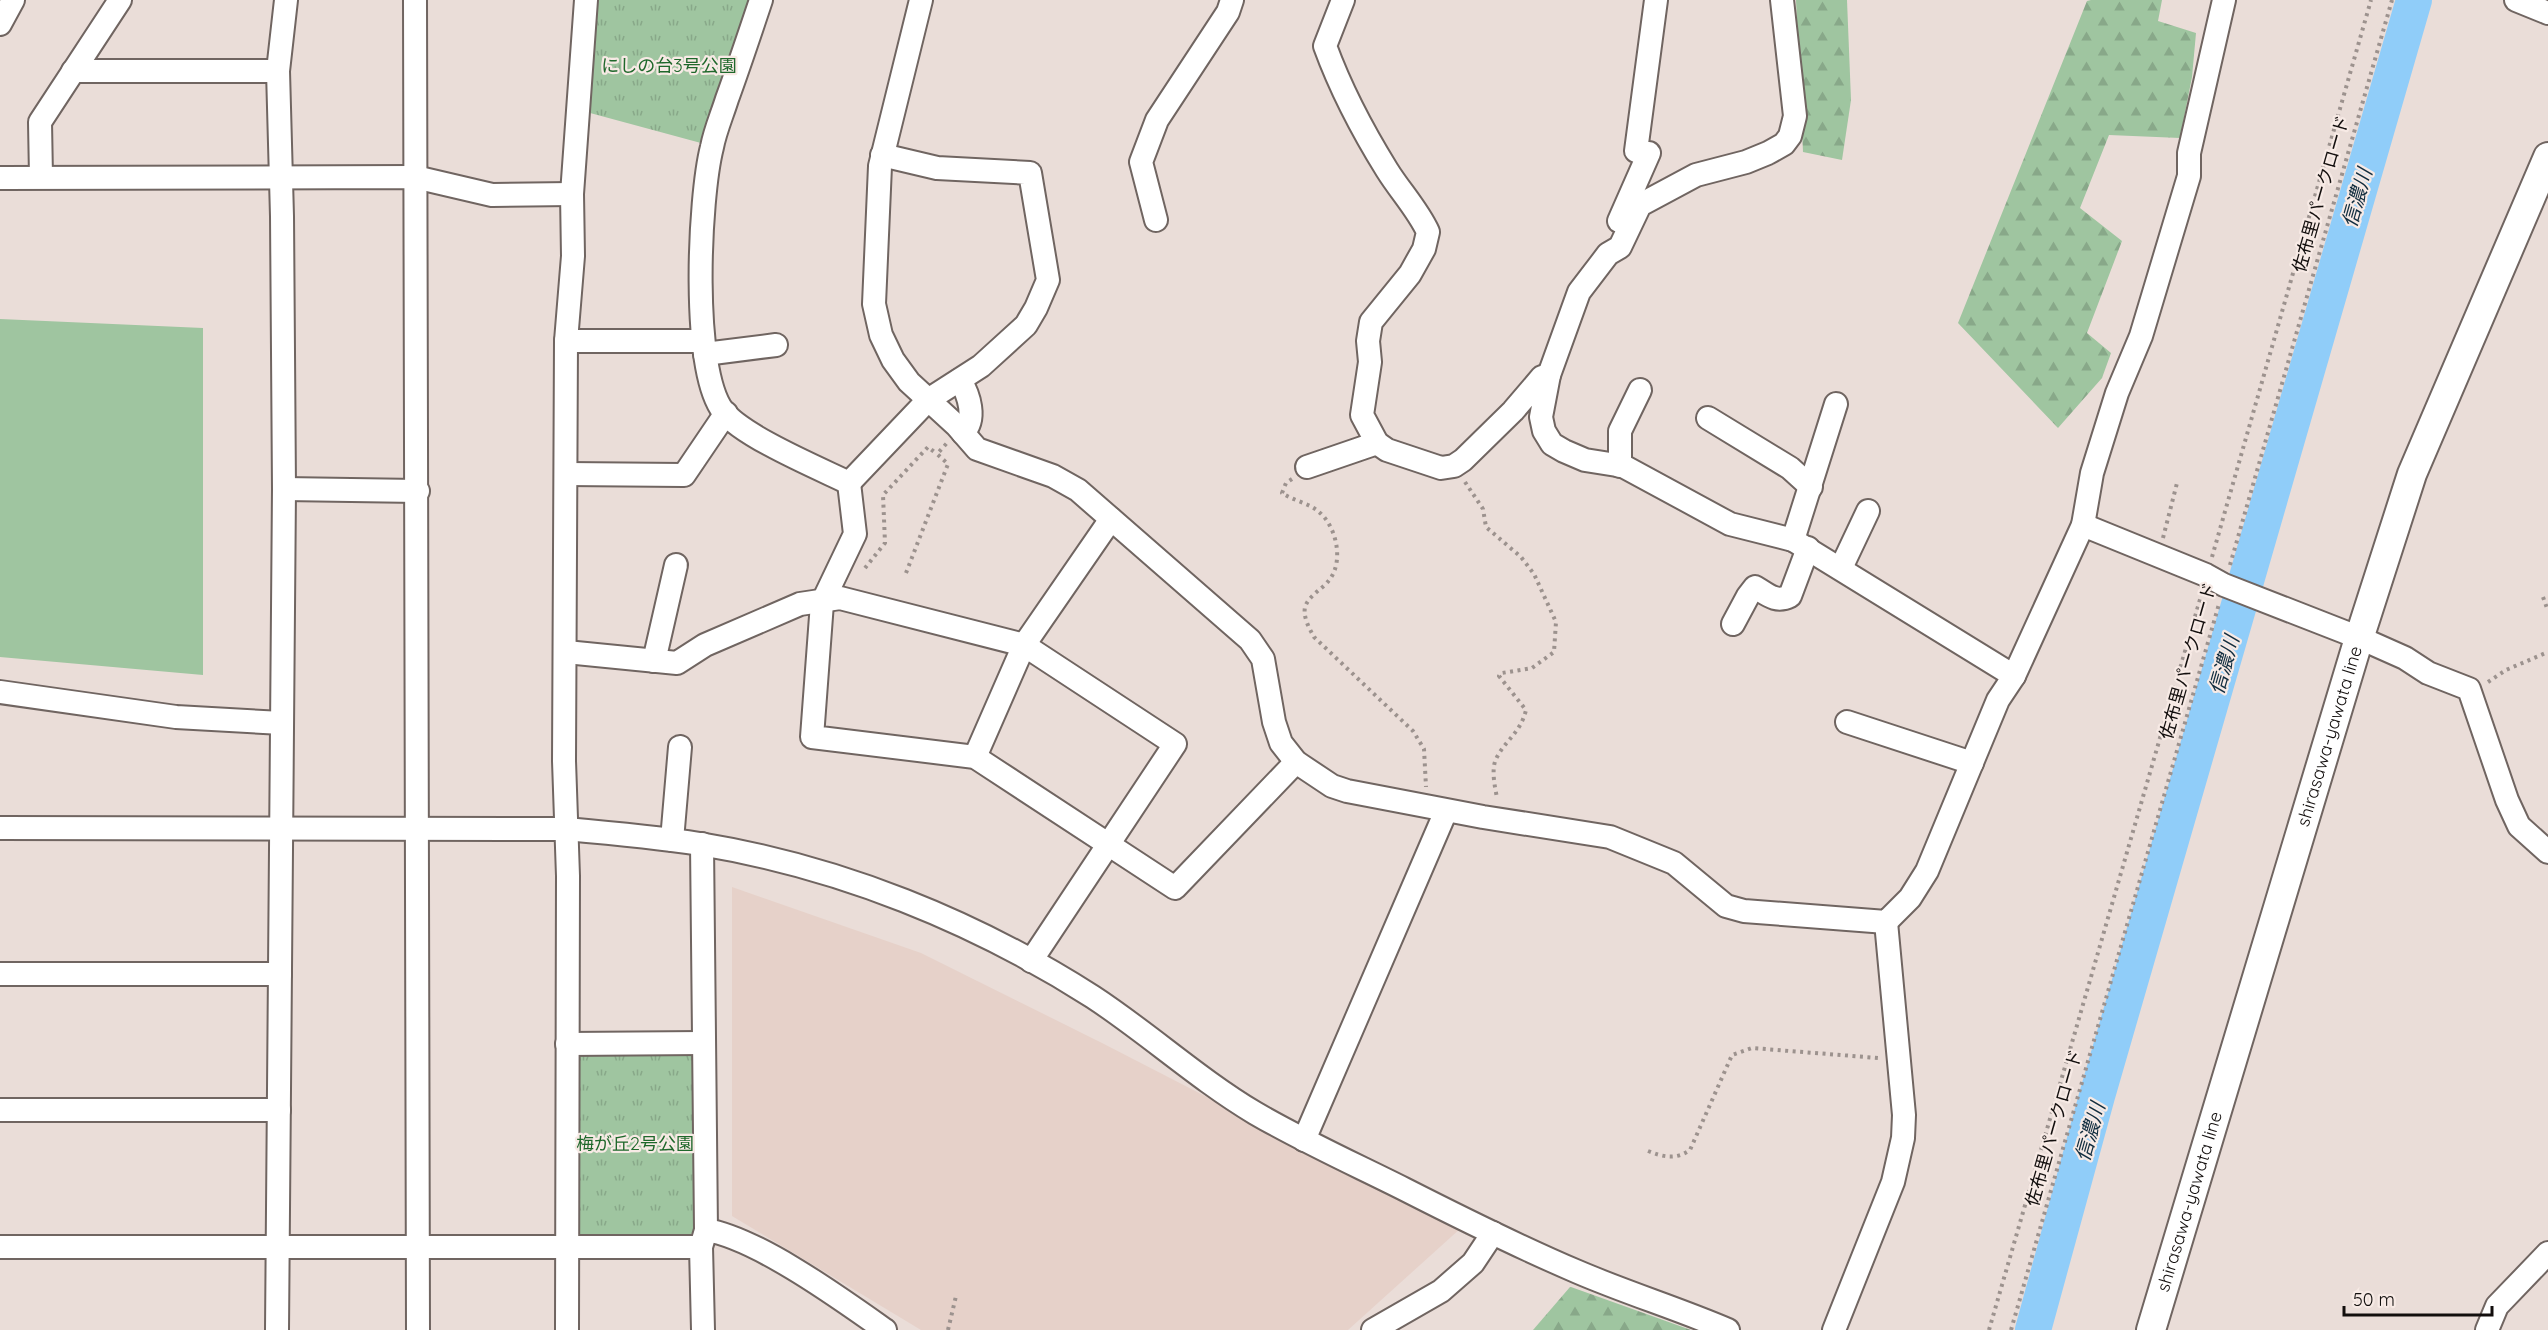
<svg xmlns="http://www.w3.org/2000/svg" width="2548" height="1330" font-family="Quicksand,'Noto Sans JP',sans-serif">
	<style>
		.built { fill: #e6d1c9 }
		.green { fill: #9fc5a0 }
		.forest { fill: url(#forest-firs) }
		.park { fill: url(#park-tufts) }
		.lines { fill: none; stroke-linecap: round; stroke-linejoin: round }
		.river { stroke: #90cdf9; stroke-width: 36 }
		.minor-casing { stroke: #706561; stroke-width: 26 }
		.major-casing { stroke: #706561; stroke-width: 32 }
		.path { stroke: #9c928e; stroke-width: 4; stroke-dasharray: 3 4.5; stroke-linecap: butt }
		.minor { stroke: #fff; stroke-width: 22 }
		.major { stroke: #fff; stroke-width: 28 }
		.labels { text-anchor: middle; stroke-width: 4.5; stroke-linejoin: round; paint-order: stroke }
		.park-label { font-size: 18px; fill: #1f682b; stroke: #f7eae5 }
		.street-label { font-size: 18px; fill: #120e0d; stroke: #f7eae5 }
		.water-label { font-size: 20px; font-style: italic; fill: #112d3f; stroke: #f7eae5 }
	</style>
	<defs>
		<pattern id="forest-firs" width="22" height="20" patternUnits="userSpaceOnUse" patternTransform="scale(1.5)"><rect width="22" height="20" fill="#9fc5a0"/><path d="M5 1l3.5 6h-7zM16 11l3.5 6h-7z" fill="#88a889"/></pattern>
		<pattern id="park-tufts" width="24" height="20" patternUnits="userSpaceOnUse" patternTransform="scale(1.5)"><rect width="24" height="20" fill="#9fc5a0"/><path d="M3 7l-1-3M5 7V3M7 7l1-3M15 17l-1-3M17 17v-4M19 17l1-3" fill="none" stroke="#88a889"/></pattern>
	</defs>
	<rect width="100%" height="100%" fill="#eaddd8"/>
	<polygon class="built" points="732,887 921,953 1102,1043 1461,1228 1348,1330 921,1330 732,1216"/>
	<polygon class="green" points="0,319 203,328 203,675 0,657"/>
	<g class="forest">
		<polygon points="1796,0 1847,0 1851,100 1842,160 1803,152"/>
		<polygon points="2091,0 2162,0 2158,21 2196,33 2192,77 2180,138 2109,135 2080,208 2122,241 2087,333 2111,353 2102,378 2058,428 1958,323 2087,1"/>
		<polygon points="1570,1287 1571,1287 1691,1330 1533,1330"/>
	</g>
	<g class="park">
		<polygon points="586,0 761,0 712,146 579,110"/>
		<polygon points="688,1049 694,1055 694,1231 686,1239 583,1237 575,1230 577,1057 583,1050"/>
	</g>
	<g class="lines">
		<polyline class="river" points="2033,1330 2097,1096 2414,0"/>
		<defs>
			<g id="minor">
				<polyline points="415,0 418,1330"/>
				<path d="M761 0C750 33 739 66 727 99 722 115 715 131 712 147 699 198 691 369 723 411 742 436 818 468 849 483L928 400 981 366 1026 325 1036 308 1048 280 1030 173 937 168 882 155"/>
				<polyline points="921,0 880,166 874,304 881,335 893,360 909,382 957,426 977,449 1053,476 1078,490 1250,640 1263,659 1274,722 1281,743 1296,762 1332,786 1347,791 1483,817 1610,837 1674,863 1726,906 1744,911 1886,922 1910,898 1927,871 1998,700 2014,676 2083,525 2092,473 2117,393 2141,336 2189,176 2189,153 2224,0"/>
				<path d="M1343 0 1325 46C1340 87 1364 133 1387 170 1400 191 1418 210 1428 232L1424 249 1410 274 1371 322 1368 341 1370 362 1362 415 1377 443 1387 450 1441 468 1454 466 1463 460 1513 411 1542 377 1549 375 1541 417 1544 431 1552 444 1564 451 1585 460 1623 466 1730 524 1793 540 2014 676"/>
				<polyline points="2516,0 2548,13"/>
				<polyline points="0,24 13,0"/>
				<polyline points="73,71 278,71"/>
				<polyline points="41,177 40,122 120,0"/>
				<polyline points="0,178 415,177 492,195 572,194"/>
				<polyline points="1156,220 1141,162 1157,120 1228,12 1232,0"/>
				<polyline points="1619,221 1649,153 1636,151 1656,0"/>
				<polyline points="566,341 702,341"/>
				<polyline points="705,354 776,345"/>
				<polyline points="1549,375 1579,292 1608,254 1620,247 1640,205 1696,175 1746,162 1768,153 1784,144 1790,136 1795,116 1782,0"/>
				<path d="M960 380C969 395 977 419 963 433"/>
				<polyline points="1708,418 1790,468 1811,487"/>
				<polyline points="1620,466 1620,431 1640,390"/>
				<polyline points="1307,467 1377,443"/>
				<polyline points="566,474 684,475 726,413"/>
				<polyline points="849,483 855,534 822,603 812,737 975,757 1175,888 1296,762"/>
				<polyline points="284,489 418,491"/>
				<polyline points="2083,525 2206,575 2224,585 2360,638 2405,658 2428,673 2469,689 2507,800 2519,826 2548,852"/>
				<polyline points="1793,540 1836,404"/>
				<polyline points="1841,568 1868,511"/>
				<path d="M1733 624 1748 596 1755 587C1768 595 1776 603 1790 596L1808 548"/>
				<polyline points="566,652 677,663 705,645 800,604 840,598 1024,645 1175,744 1031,961"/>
				<polyline points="654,661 676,565"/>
				<polyline points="0,692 176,717 282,723"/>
				<polyline points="1847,722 1972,763"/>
				<polyline points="975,757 1024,645 1111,519"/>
				<path d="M0 828 566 829C611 833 655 837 700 844 840 867 974 921 1093 997 1148 1033 1198 1079 1255 1113 1303 1141 1354 1164 1404 1189 1461 1218 1519 1247 1578 1272 1627 1293 1679 1309 1728 1330"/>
				<polyline points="672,840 680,747"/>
				<polyline points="702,844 706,1230 701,1247 703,1330"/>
				<polyline points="0,974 280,974"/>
				<polyline points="567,1044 703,1043"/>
				<polyline points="0,1110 279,1110"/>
				<polyline points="1304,1140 1446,811"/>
				<path d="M706 1230C757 1238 841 1299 885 1330"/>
				<polyline points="0,1247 701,1247"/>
				<polyline points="277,1330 284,489 282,216 278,71 286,0"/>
				<polyline points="567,1330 568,876 564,761 566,341 573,256 572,194 586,0"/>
				<polyline points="1373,1330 1441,1291 1473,1263 1493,1233"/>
				<polyline points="1834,1330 1893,1182 1903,1138 1904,1115 1886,922"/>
				<polyline points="2487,1330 2497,1306 2548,1253"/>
			</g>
			<g id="major">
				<path id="s1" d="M2151 1330 2357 645 2412 474 2548 157"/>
			</g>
		</defs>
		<use href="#minor" class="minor-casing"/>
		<use href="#major" class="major-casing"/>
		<g class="path">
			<path d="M1292 479 1286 483 1282 493C1294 501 1309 503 1319 512 1336 526 1344 560 1330 579 1323 589 1309 595 1305 607 1303 617 1309 628 1314 637L1413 731 1424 749 1426 787"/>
			<path d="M1465 482 1483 509 1486 527 1521 557 1534 574 1556 622 1554 652 1532 668 1502 673 1499 676 1526 710C1520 734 1505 740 1496 759 1491 770 1495 787 1497 798"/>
			<polyline points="2163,538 2177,483"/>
			<polyline points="2212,557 2371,0"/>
			<polyline points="2230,565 2392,0"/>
			<polyline points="865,568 885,543 883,495 928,447 937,454"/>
			<polyline points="906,573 948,464 937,454 947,443"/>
			<polyline points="2543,597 2548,611"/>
			<polyline points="2488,682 2506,670 2548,652"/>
			<path d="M1648 1151C1663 1157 1676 1160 1690 1150L1732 1055 1752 1048 1878 1058"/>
			<polyline points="948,1330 956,1296"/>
			<polyline points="1989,1330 2201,596"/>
			<polyline points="2011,1330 2219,604"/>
		</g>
		<use href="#minor" class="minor"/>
		<use href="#major" class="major"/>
	</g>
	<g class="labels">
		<g class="park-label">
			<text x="669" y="72">にしの台3号公園</text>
			<text x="635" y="1150">梅が丘2号公園</text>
		</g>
		<g class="street-label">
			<text transform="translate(2321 194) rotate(-74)" y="6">佐布里パークロード</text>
			<text transform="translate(2188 661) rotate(-74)" y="6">佐布里パークロード</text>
			<text dy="6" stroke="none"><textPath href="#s1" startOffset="620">shirasawa-yawata line</textPath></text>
			<text transform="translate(2054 1128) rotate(-74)" y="6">佐布里パークロード</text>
			<text dy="6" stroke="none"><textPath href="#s1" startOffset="134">shirasawa-yawata line</textPath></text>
		</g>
		<g class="water-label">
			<text transform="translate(2357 198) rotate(-74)" y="7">信濃川</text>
			<text transform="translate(2224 665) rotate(-74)" y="7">信濃川</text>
			<text transform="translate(2090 1132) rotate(-74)" y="7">信濃川</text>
		</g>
	</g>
	<path d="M2344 1306v9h148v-9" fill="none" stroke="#120e0d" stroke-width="3"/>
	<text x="2353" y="1306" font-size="18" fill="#120e0d" stroke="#f7eae5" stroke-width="4.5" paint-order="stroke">50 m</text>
</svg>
